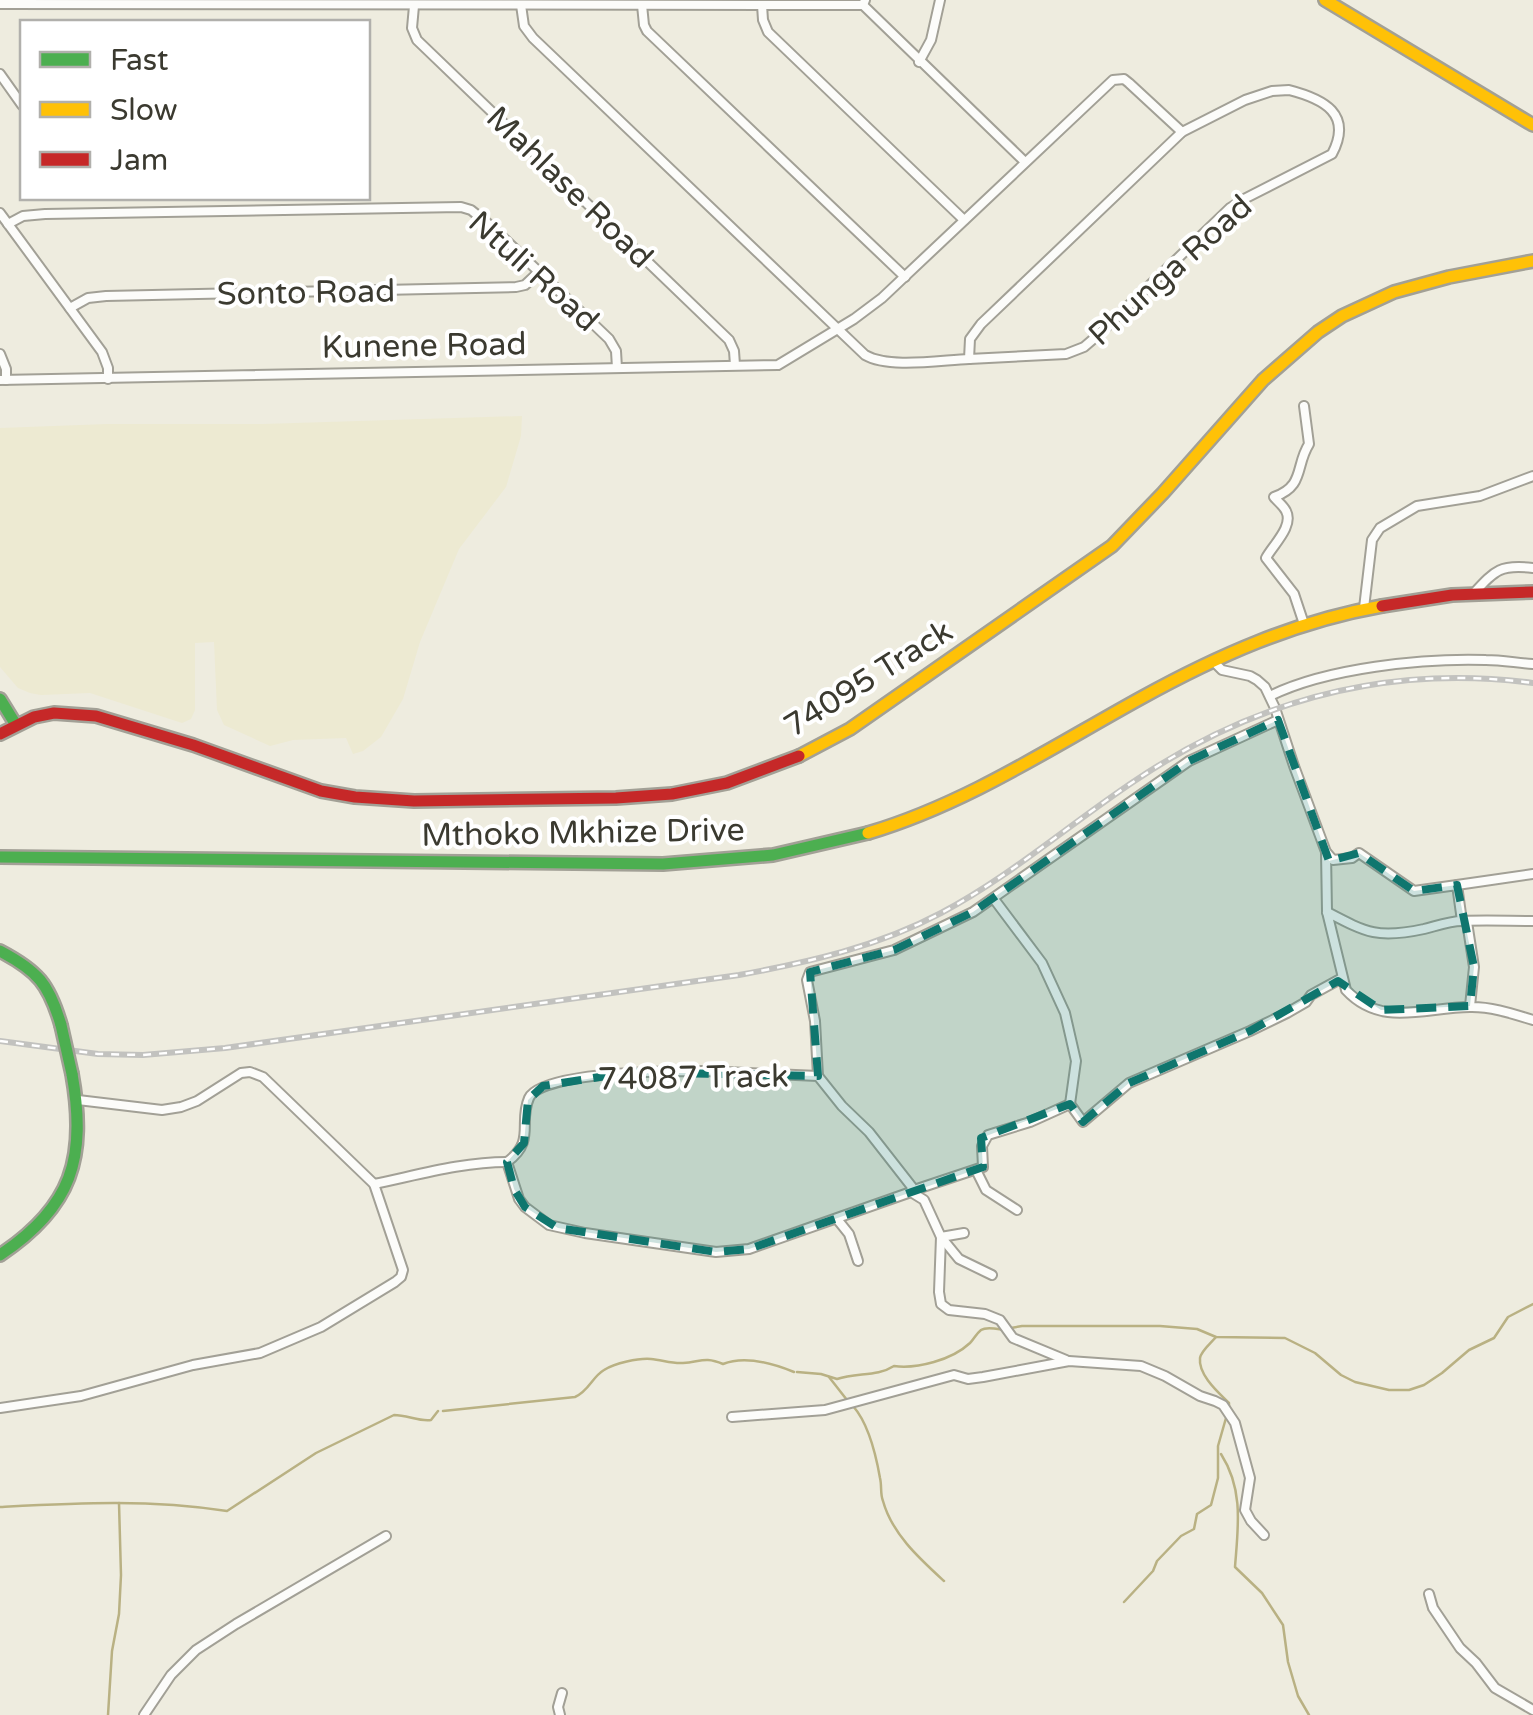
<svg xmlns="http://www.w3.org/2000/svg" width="1533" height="1715" font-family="'Varela Round',sans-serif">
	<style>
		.built { fill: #edead2 }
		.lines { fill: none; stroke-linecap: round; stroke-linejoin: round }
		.stream { stroke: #b9b183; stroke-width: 2.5 }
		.street-casing { stroke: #a2a096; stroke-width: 12 }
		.fast-casing { stroke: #a2a096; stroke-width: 16 }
		.slow-casing { stroke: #a2a096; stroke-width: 16 }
		.jam-casing { stroke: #a2a096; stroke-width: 16 }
		.street { stroke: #fcfcfa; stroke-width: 8 }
		.fast { stroke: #4caf50; stroke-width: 11 }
		.slow { stroke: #ffc107; stroke-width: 11 }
		.jam { stroke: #c62828; stroke-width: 11 }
		.rail-casing { stroke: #c2c2bf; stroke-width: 6 }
		.rail { stroke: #fff; stroke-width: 2.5; stroke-dasharray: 8; stroke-linecap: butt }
		.fast-bridge-casing { stroke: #a2a096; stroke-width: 16; stroke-linecap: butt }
		.fast-bridge { stroke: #4caf50; stroke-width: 11 }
		.marked { fill: #0f766e; fill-opacity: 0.2; stroke: #0f766e; stroke-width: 8; stroke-dasharray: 20 12; stroke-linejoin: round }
		.labels { text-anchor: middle; stroke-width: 8; stroke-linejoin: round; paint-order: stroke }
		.street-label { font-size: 32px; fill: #3b3a30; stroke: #fff }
	</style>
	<rect width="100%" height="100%" fill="#eeecdf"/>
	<polygon class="built" points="522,416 521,436 506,487 459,549 420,642 403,699 381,737 363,751 353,754 346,738 293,740 270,746 224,725 217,710 214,642 195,643 195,710 191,719 182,723 90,693 41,695 30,693 18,688 0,667 0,428 107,424 263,424"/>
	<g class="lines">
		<g class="stream">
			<polyline points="1011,1328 1022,1326 1160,1326 1197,1329 1216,1337 1285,1338 1315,1353 1341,1375 1355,1382 1389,1390 1409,1390 1424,1385 1442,1373 1469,1350 1494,1338 1508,1317 1533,1304"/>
			<path d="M1216 1337C1211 1343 1201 1351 1200 1358 1198 1375 1219 1393 1229 1403V1406"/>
			<path d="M797 1372 821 1374 837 1379C856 1372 877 1377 894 1366 917 1369 952 1360 970 1343 974 1339 976 1334 981 1330 987 1326 997 1329 1004 1330"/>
			<polyline points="829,1377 847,1400"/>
			<path d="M853 1406C868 1423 876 1455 880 1478 882 1486 880 1494 883 1501 892 1534 920 1559 944 1581"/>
			<path d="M443 1411 575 1397C589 1391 592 1377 604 1370 615 1363 638 1358 651 1359 662 1360 673 1364 683 1363 700 1362 705 1356 723 1364 745 1355 772 1363 794 1372"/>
			<path d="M1221 1454C1244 1490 1238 1527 1235 1567L1262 1593 1283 1625 1288 1662 1298 1696 1309 1715"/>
			<path d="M0 1507C78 1503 149 1499 227 1511L316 1453 394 1415C407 1415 420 1422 431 1420L438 1411"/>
			<polyline points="1124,1602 1153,1571 1157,1561 1181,1536 1194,1529 1197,1514 1211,1505 1218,1478 1218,1446 1226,1418"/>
			<polyline points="108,1715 112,1651 119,1614 121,1575 119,1503"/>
		</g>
		<defs>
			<g id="street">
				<polyline points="0,4 863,5 865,0"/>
				<path d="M521 5 524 26 533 38 865 355C889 369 941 360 969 359"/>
				<polyline points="642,5 644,25 647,31 905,277"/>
				<polyline points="762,5 763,20 768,32 964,220"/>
				<polyline points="863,5 1025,162"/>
				<polyline points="414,6 412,28 417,40 729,340 734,351 735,365"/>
				<polyline points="919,62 931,40 940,0"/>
				<polyline points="0,74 22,105"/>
				<path d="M1289 90C1324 99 1353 114 1332 154L1246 198 1230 208 1098 335 1084 347 1066 354 969 359 970 339 981 324 1182 132 1245 100 1272 91Z"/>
				<polyline points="0,213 102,352 108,368 108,379"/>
				<polyline points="8,224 23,216 45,214 461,207 471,210 491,226 609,339 616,351 617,368"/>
				<polyline points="70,308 88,298 106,296 516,287 525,285 539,272"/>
				<polyline points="0,354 6,369 6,380"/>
				<polyline points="0,380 778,365 854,319 882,298 1113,80 1124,79 1129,83 1182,132"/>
				<path d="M1474 593C1495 570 1501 564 1533 568"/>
				<polyline points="1364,608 1372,540 1380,528 1417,506 1480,496 1533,476"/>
				<path d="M1304 624 1294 594 1266 558C1273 545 1294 526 1286 511 1283 505 1278 502 1274 497 1305 486 1295 466 1309 444L1304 406"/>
				<path d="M1213 661 1222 670 1250 676 1257 680 1265 687 1275 708 1294 766 1326 852 1327 912 1346 990C1382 1029 1428 1006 1472 1007 1493 1007 1513 1014 1533 1020"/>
				<path d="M1270 696C1326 668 1423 658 1486 660 1502 660 1517 663 1533 664"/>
				<polyline points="1326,852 1333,860 1352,858 1359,853 1414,891 1457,885 1462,921"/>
				<polyline points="1457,885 1533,874"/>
				<polyline points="994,899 1042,963 1065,1013 1076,1061 1070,1104"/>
				<path d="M1327 912C1367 933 1378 939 1424 929 1436 926 1450 921 1462 921 1486 920 1510 921 1533 921"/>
				<polyline points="1467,922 1474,967 1470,1006"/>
				<path d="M704 1071 818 1076 842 1106 869 1132 912 1187 911 1192 749 1249 716 1252 585 1233 549 1225 525 1207 519 1199 507 1162C536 1141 518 1123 529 1098 541 1071 674 1071 704 1071Z"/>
				<polyline points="818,1076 815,1021 807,980 810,972 894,950 973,912 1189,761 1278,720"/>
				<polyline points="976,1170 986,1190 1017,1210"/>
				<path d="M374 1184C418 1175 462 1162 507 1162"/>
				<polyline points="911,1191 983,1167 982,1146 988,1135 1030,1122 1070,1104 1083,1122 1129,1083 1250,1031 1287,1013 1306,1002 1311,995 1342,978"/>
				<polyline points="911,1192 924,1200 941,1237 939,1292 941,1304 949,1310 985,1314 1000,1320 1013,1338 1066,1360"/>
				<polyline points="837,1219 849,1234 858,1261"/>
				<polyline points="941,1237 959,1259 992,1275"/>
				<polyline points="941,1237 964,1233"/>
				<polyline points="0,1408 81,1396 193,1365 260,1353 321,1327 395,1282 401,1277 403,1270 374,1184 263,1077 250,1072 241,1073 197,1101 181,1107 162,1110 78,1100"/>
				<polyline points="732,1417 825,1410 954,1375 968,1379 983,1377 1069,1361 1141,1366 1165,1376 1200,1396 1215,1401 1223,1405 1235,1423 1250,1478 1245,1510 1251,1521 1264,1535"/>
				<polyline points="1429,1594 1433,1608 1460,1648 1476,1663 1495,1688 1533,1710"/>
				<polyline points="144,1715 171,1675 196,1650 236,1624 386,1536"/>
				<polyline points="560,1715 558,1707 562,1693"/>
			</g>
			<g id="fast">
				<polyline points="0,699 16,725"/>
				<polyline points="0,857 663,864 773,855 868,833"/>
				<path d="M0 951C38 971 49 984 61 1025"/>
				<path d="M0 1255C72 1207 87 1158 72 1074"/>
			</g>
			<g id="slow">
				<polyline points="1325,0 1533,125"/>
				<polyline points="799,756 850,729 1112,546 1163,493 1263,380 1318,332 1342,316 1394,292 1449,277 1533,261"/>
				<path d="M868 833C966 804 1052 747 1141 698 1217 656 1296 621 1382 606"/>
			</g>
			<g id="jam">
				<polyline points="1382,606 1452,595 1533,592"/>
				<polyline points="0,734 34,717 54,713 96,716 193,745 321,791 355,797 414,801 616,798 672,794 727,783 799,756"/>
			</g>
		</defs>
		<use href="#street" class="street-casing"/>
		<use href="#fast" class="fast-casing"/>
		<use href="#slow" class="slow-casing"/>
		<use href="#jam" class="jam-casing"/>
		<use href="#street" class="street"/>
		<use href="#fast" class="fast"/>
		<use href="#slow" class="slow"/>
		<use href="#jam" class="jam"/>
		<defs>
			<path id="rail" d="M0 1041 98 1054 143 1055 225 1048 739 975C809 962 877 947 941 913 1011 876 1071 823 1136 780 1257 699 1388 664 1533 683"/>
		</defs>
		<use href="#rail" class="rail-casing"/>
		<use href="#rail" class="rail"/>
		<defs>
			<polyline id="fast-bridge" points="61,1025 72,1074"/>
		</defs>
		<use href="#fast-bridge" class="fast-bridge-casing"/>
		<use href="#fast-bridge" class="fast-bridge"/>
	</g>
	<path class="marked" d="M1278 720 1329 861 1359 853 1414 891 1457 885 1474 967 1470 1006 1381 1010 1338 981 1250 1031 1129 1083 1083 1122 1070 1104 981 1138 983 1167 749 1249 716 1252 558 1228 525 1207 514 1189 507 1162 524 1143 528 1100 543 1086 631 1072 818 1076 810 972 894 950 973 912 1189 761Z"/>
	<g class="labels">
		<g class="street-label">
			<text transform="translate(570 187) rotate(44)" y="11">Mahlase Road</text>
			<text transform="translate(1170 270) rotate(-42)" y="11">Phunga Road</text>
			<text transform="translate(534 271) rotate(42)" y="11">Ntuli Road</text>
			<text transform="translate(306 292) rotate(-1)" y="11">Sonto Road</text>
			<text transform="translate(424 345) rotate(-1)" y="11">Kunene Road</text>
			<text transform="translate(868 678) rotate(-32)" y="11">74095 Track</text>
			<text transform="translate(583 832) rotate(-1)" y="11">Mthoko Mkhize Drive</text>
			<text transform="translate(693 1077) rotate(-1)" y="11">74087 Track</text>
		</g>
	</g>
	<rect x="20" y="20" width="350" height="180" fill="#ffffff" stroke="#b1b0ac" stroke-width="2.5"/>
	<rect x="40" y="52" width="50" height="15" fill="#4caf50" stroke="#b1b0ac" stroke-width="2.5"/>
	<text x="110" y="70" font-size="30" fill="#3b3a30">Fast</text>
	<rect x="40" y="102" width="50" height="15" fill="#ffc107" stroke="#b1b0ac" stroke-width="2.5"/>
	<text x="110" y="120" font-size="30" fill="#3b3a30">Slow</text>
	<rect x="40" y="152" width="50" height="15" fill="#c62828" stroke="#b1b0ac" stroke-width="2.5"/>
	<text x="110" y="170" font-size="30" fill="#3b3a30">Jam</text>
</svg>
